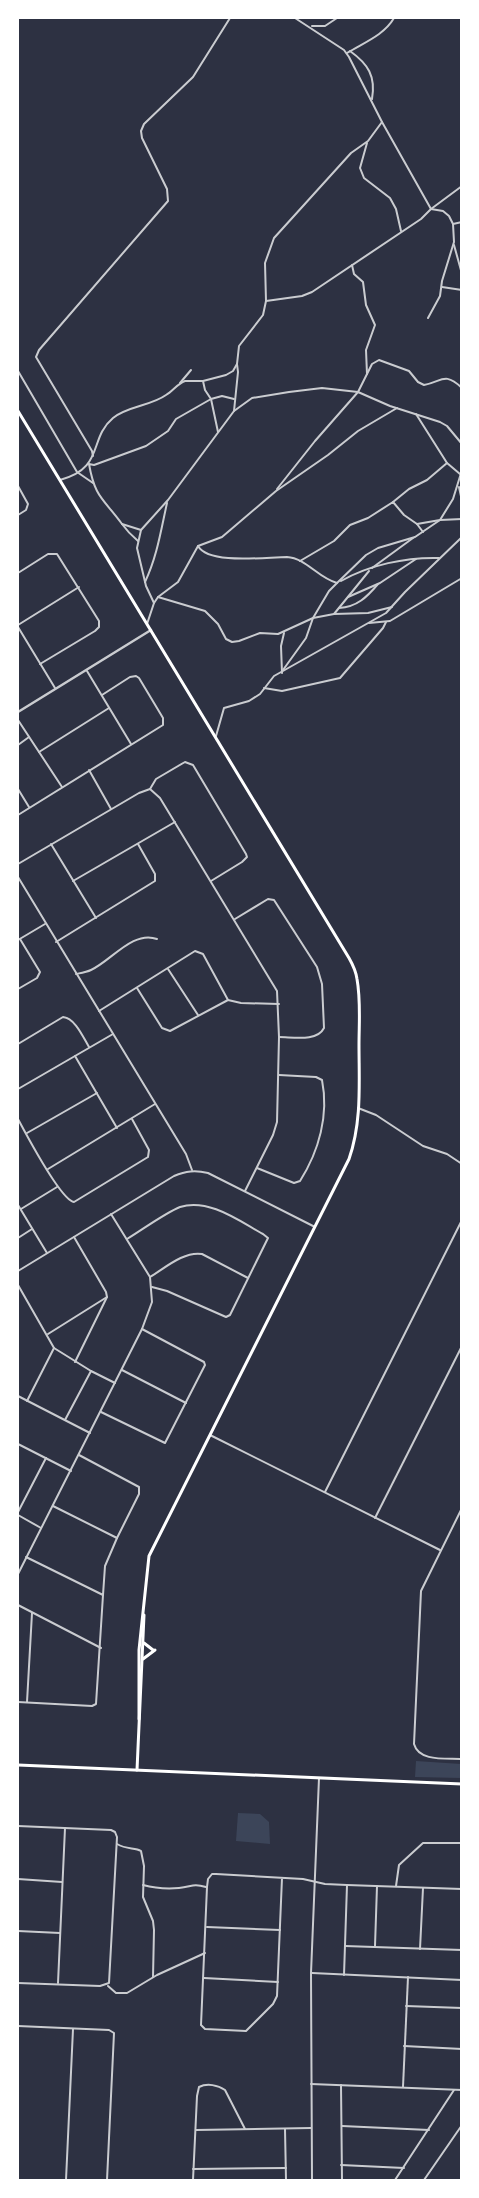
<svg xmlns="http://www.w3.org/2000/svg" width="479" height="2198" font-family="Jost,sans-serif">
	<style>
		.green { fill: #3c4559 }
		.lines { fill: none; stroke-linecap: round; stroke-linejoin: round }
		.minor { stroke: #caccd0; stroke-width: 2 }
		.tertiary { stroke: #caccd0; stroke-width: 2.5 }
		.secondary { stroke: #fff; stroke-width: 3 }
		.primary { stroke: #fff; stroke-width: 3 }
	</style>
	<rect width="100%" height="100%" fill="#2d3142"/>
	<g class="green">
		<polygon points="416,1761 461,1764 461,1778 415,1777"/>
		<polygon points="238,1813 260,1814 269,1822 270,1844 236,1841"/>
	</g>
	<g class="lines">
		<g class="minor">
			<polyline points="295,18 344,50 349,57 382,122 431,209 443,211 449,216 453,224 454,242 442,281 440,296 428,318"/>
			<polyline points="312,26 325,26 337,18"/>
			<path d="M350 51C368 64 376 76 372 99"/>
			<path d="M347 53C365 42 384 35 394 18"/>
			<polyline points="367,143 360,168 364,178 390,198 396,209 401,231"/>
			<polyline points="453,224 462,222"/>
			<polyline points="454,245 462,274"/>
			<polyline points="352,265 354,274 363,282 366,305 375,325 366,350 367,374"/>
			<polyline points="442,287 462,290"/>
			<polyline points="266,301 302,296 312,292 421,219 431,209 462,186"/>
			<polyline points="18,371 77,472 93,483"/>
			<polyline points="180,383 191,370"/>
			<polyline points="234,411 238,372 237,364"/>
			<polyline points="416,414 447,463"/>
			<polyline points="218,432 211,399 222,396 234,399"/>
			<polyline points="93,456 92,451 36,357 39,350 168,201 167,189 142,138 141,131 144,124 193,77 230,18"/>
			<path d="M60 480C105 468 88 439 113 418 127 406 151 406 166 395 173 391 177 384 185 381H203L226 375 233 371 237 364 239 346 263 315 266 301 265 263 274 238 351 153 368 141 382 122"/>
			<polyline points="18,486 28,504 26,510 18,515"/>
			<polyline points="459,487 462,501"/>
			<polyline points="277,489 315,441 358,392 390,406 440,422 447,426 462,444"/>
			<polyline points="393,502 409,489 427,480 447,463 460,474"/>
			<polyline points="122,524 141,530"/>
			<polyline points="417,524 440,520 453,499 462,470"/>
			<path d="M138 541C132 536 127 531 122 524 103 498 95 498 89 464L94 465 146 446 168 431 176 419 211 399 205 390 203 381"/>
			<path d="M198 546C209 565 266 557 287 557 306 558 318 578 337 583L366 555 378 548 415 537 440 520 462 519"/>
			<polyline points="300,561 334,541 350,525 368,518 393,502 404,515 417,524 423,532"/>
			<polyline points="372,568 413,538"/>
			<polyline points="18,573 48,554 57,554 99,621 99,627 95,631 40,664"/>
			<path d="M341 581C369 565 406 557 439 558"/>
			<path d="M145 582C157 557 161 530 167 503"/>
			<polyline points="158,597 205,611 218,624 226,639 232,642 239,641 260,633 278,634 313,618 334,614 368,613 392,607"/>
			<polyline points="348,597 380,583 416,559"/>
			<polyline points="154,603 158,597 178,582 198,546 222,537 276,491 328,455 358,431 397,408"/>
			<path d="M339 608C357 607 367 597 378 584"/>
			<polyline points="334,614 369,571"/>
			<polyline points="369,623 390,621 462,578"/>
			<path d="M147 624 154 603 146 586 137 548 141 530 168 500 234 411 252 398 289 392 322 388 358 392 372 364 379 360 409 371 418 382 424 385C442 382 444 371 462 388"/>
			<polyline points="18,625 79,587"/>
			<polyline points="18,627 55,688"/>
			<polyline points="283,670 306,638 313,618 329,591 337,583"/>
			<polyline points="87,671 131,744"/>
			<polyline points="282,673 281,646 284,633"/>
			<polyline points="264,688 282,691 340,678 383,628 386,622"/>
			<polyline points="18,720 62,787"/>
			<polyline points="216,736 224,708 249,701 260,694 274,676 386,613 405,592 462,537"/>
			<polyline points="18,745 29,737"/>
			<polyline points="39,752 109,708"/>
			<polyline points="89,770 111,809"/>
			<polyline points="18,789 29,807"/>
			<polyline points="150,789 156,779 185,762 193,765 246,854 247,857 242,862 211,881"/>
			<polyline points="18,815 163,725 163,718 139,678 136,676 130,677 102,695"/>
			<polyline points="51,844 96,918"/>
			<polyline points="18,864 139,793 150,789 160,798 277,991 279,1037 277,1122 273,1135 245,1191"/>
			<polyline points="18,877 186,1154 192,1170"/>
			<polyline points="73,881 175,822"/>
			<path d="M235 919 268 899 274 900 317 967 322 984 324 1028C317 1042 293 1037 279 1037"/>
			<polyline points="18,940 45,924"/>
			<polyline points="56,942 155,881 155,874 138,844"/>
			<polyline points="168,969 198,1015"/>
			<path d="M76 974C81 973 87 972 91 970 111 961 133 930 157 939"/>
			<polyline points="137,988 162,1028 170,1031 228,1000 241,1003 279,1004"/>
			<polyline points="18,989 37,978 40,972 20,939"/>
			<polyline points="99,1011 195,951 203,954 228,1000"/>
			<path d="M18 1044 63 1017C75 1018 83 1037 89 1047"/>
			<polyline points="75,1056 117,1128"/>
			<polyline points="18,1089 113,1034"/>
			<polyline points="358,1108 376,1115 423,1146 447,1154 462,1164"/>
			<path d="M18 1119C26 1134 61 1200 74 1202L148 1157 149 1150 132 1119"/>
			<polyline points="27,1133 97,1093"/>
			<path d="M257 1168 294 1183 300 1181C319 1151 329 1115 322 1080L316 1077 279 1075"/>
			<polyline points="48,1169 155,1104"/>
			<polyline points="18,1205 47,1253"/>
			<polyline points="21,1209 57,1187"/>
			<polyline points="74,1237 106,1292 107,1297 75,1362"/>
			<polyline points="18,1238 32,1229"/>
			<path d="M127 1239C142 1230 165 1213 180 1207 209 1198 239 1221 263 1234L268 1238 230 1315 226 1317 167 1291 152 1287"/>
			<path d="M18 1271 174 1176C186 1171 195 1170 208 1173L315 1227"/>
			<path d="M150 1277C165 1268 184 1251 202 1254L248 1278"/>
			<polyline points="18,1285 54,1348 91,1371"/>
			<polyline points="48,1334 107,1297"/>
			<polyline points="122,1370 186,1403"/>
			<polyline points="18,1396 90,1433"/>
			<polyline points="27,1401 54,1348"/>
			<polyline points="101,1412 165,1443 205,1365 204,1362 142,1329"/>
			<polyline points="65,1420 91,1371 115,1383"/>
			<polyline points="210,1435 440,1550"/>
			<polyline points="18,1444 71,1471"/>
			<polyline points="325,1492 462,1220"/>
			<polyline points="53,1506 117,1538 139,1494 139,1487 79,1455"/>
			<path d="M462 1508 421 1591 414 1744C419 1762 446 1758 462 1759"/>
			<polyline points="18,1512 46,1458"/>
			<polyline points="18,1515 41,1528"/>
			<polyline points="375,1518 462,1346"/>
			<polyline points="26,1557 103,1595 105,1566 117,1538"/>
			<polyline points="18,1574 142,1329 152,1302 150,1277 111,1214"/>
			<polyline points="18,1605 101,1648"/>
			<polyline points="18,1702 92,1706 96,1704 103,1595"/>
			<polyline points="27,1702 32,1613"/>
			<polyline points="18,1826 111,1830 115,1832 117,1837 109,1983 100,1986 18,1983"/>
			<path d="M117 1844C127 1850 135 1847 141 1851L144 1866 143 1897 153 1921 154 1930 153 1977"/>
			<polyline points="282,1878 277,1996 273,2004 246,2031 205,2029 201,2025 207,1887 208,1879 212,1874 216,1874 303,1879 325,1884 347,1885 462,1889"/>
			<polyline points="18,1879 62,1882"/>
			<path d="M143 1885C154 1888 167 1889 179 1888 192 1887 192 1883 206 1887"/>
			<polyline points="396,1886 399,1865 423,1843 462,1843"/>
			<polyline points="207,1927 280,1930"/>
			<polyline points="18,1931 60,1933"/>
			<polyline points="345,1946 462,1950"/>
			<polyline points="375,1946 377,1886"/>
			<polyline points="420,1949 423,1888"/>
			<polyline points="312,1973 462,1980"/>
			<polyline points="344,1975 347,1885"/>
			<polyline points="204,1978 278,1982"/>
			<polyline points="58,1983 65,1828"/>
			<polyline points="108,1986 116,1993 127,1993 157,1975 205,1953"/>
			<polyline points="406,2006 462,2008"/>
			<polyline points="18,2026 109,2030 114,2033 107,2180"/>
			<polyline points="404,2046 462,2049"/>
			<polyline points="311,2084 462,2090"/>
			<polyline points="341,2085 342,2180"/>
			<polyline points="403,2087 408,1977"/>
			<polyline points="342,2126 429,2130"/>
			<polyline points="285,2129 286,2180"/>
			<polyline points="196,2130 311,2128"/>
			<polyline points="341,2165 404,2168"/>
			<polyline points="193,2169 286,2168"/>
			<polyline points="66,2180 73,2029"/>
			<path d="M193 2180 197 2096 199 2087C207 2083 218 2085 225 2090L245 2129"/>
			<polyline points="312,2180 311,1973 319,1778"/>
			<polyline points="395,2180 454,2090"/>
			<polyline points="424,2180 462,2125"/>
		</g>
		<polyline class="tertiary" points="18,712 151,630"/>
		<g class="secondary">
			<path d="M18 411 349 958C353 965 356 972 357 979 361 1001 359 1023 359 1045 359 1083 362 1122 349 1159L149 1556 139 1650V1719"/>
			<polyline points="144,1643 153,1650"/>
			<polyline points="143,1659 155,1650"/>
			<polyline points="137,1770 144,1615"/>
		</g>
		<polyline class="primary" points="18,1765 462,1784"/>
	</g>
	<rect width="479" height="2198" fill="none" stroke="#ffffff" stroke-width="38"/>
</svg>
